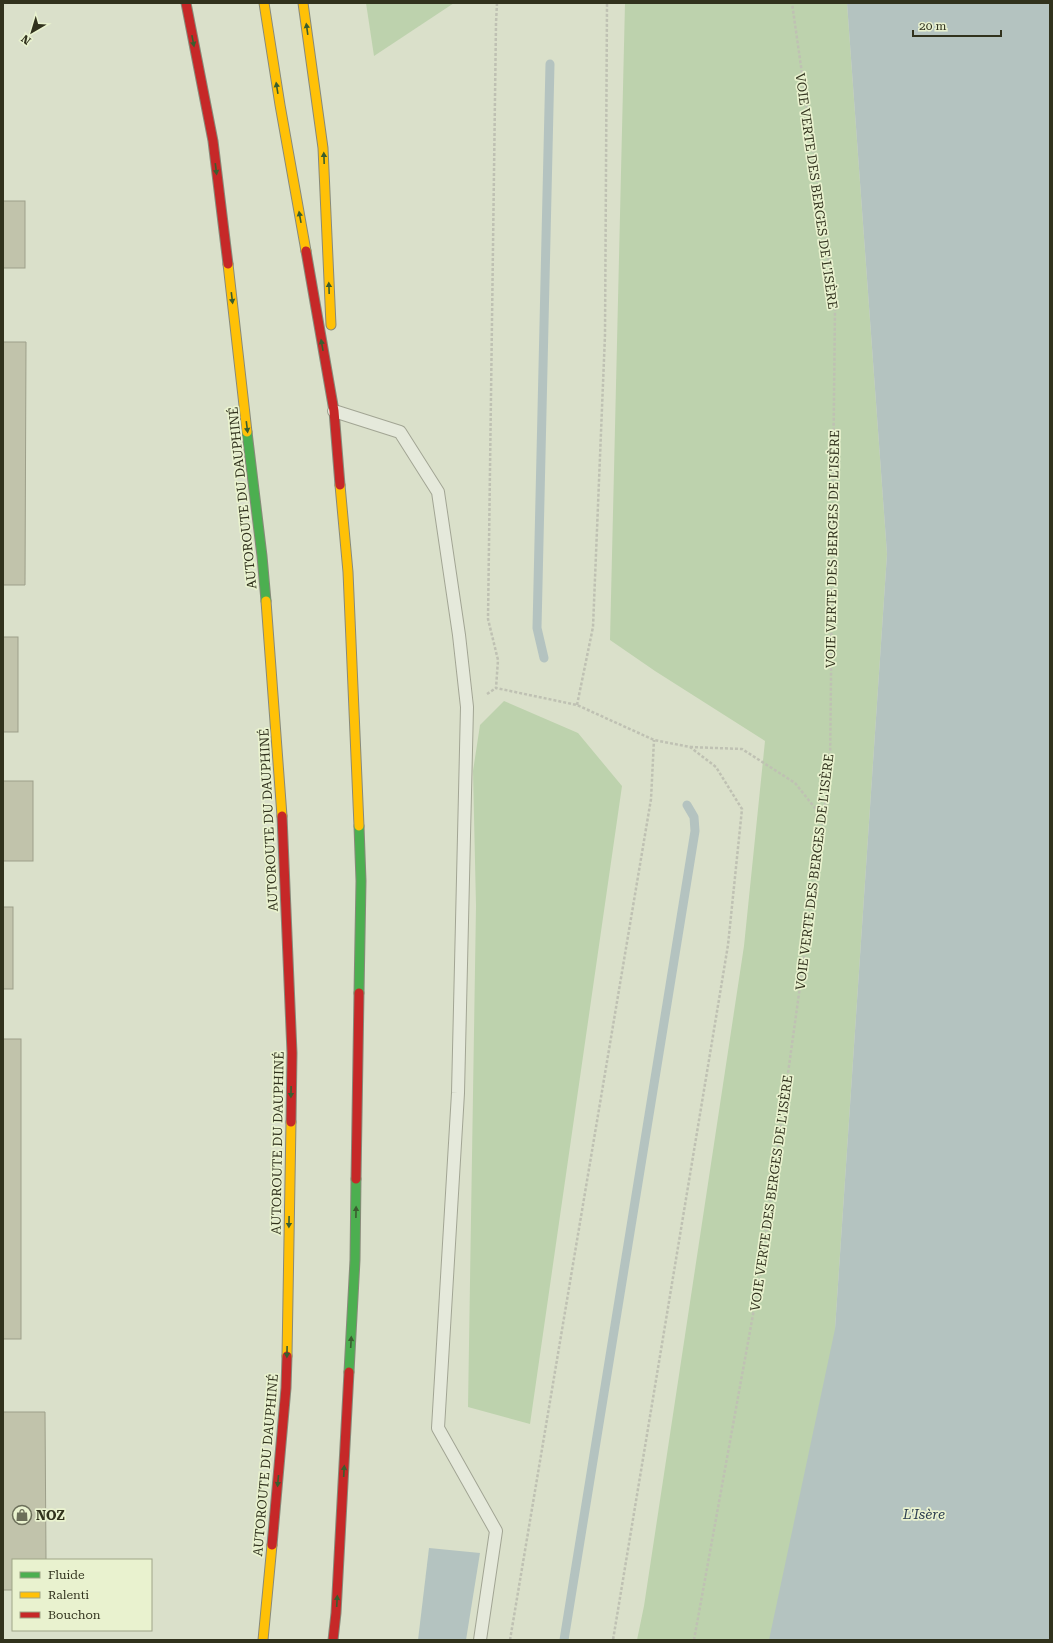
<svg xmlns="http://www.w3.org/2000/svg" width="1053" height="1643" font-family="'Roboto Serif',serif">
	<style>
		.green { fill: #bdd2ad }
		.water { fill: #b4c3c0 }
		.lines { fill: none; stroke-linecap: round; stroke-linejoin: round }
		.stream { stroke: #b4c3c0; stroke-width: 9 }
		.building { fill: #c1c3ab; stroke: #9d9f8a }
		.lane-casing { stroke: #a2a594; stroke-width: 14 }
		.fast-casing { stroke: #888a7a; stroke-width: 11 }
		.slow-casing { stroke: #888a7a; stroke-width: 11 }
		.jam-casing { stroke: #888a7a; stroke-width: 11 }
		.path { stroke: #bfc1b3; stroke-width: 2.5; stroke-dasharray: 3 2; stroke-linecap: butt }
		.lane { stroke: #e5e9db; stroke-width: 12 }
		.fast { stroke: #4caf50; stroke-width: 9 }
		.slow { stroke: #ffc107; stroke-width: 9 }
		.jam { stroke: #c62828; stroke-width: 9 }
		.oneway { fill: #3a5e2f }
		.labels { text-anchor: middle; stroke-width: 3.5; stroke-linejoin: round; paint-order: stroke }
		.street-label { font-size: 13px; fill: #31321d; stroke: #e9f2cf }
		.poi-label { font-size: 13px; font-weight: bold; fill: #31321d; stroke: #e9f2cf; text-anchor: start }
		.water-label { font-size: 14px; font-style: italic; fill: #2d3f51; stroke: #e9f2cf }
	</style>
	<rect width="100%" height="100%" fill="#dae0ca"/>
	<g class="green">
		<polygon points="366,3 454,3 374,56"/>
		<polygon points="625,3 847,3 887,554 835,1329 867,1493 848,1640 637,1640 644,1606 744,946 765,741 655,671 610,640"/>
		<polygon points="504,701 578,733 622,786 530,1424 468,1407 476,906 473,771 480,725"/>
	</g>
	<g class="water">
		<polygon points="847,3 1050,3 1050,1640 769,1640 835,1329 887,554"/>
		<polygon points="429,1548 480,1553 466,1640 418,1640"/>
	</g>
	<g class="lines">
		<g class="stream">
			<polyline points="544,658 537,628 550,64"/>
			<polyline points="564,1640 695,831 694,817 687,805"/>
		</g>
	</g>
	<g class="building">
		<rect x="3" y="201" width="22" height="67"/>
		<polygon points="3,342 26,342 25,585 3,585"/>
		<rect x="3" y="637" width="15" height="95"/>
		<rect x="3" y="781" width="30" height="80"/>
		<rect x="3" y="907" width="10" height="82"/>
		<rect x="3" y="1039" width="18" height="300"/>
		<polygon points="3,1412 45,1412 46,1560 13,1560 13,1590 3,1590"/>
	</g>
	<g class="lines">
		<defs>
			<polyline id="lane" points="334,411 400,432 438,492 459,635 467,707 458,1093 438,1428 496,1531 480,1640"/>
			<g id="fast">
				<polyline points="247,432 262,556 266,601"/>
				<polyline points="359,826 361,881 359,993"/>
				<polyline points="349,1372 355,1260 356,1179"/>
			</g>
			<g id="slow">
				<polyline points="264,3 280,105 306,251"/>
				<polyline points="303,3 323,148 331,325"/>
				<polyline points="228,264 247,432"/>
				<polyline points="340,485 348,572 359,826"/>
				<polyline points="266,601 282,816"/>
				<polyline points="287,1356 291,1122"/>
				<polyline points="263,1640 272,1545"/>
			</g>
			<g id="jam">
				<polyline points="186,3 213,141 228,264"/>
				<polyline points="306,251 334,411 340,485"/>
				<polyline points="282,816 292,1053 291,1122"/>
				<polyline points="356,1179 359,993"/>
				<polyline points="272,1545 286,1388 287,1356"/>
				<polyline points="333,1640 336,1613 349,1372"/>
			</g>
		</defs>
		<use href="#lane" class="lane-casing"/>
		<use href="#fast" class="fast-casing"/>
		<use href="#slow" class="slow-casing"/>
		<use href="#jam" class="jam-casing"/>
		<g class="path">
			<polyline points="497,3 496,23 488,619 498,660 496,688 577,705 654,740 690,747 716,767 742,809 728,945 613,1640"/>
			<polyline points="487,694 496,688"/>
			<polyline points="577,705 593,627 605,335 607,3"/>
			<polyline points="690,747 742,749 795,783 823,818"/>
			<polyline points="510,1640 651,799 654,740"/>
			<polyline points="694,1640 760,1276 830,769 835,306 792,3"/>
		</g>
		<use href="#lane" class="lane"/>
		<use href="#fast" class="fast"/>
		<use href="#slow" class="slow"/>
		<use href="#jam" class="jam"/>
	</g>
	<defs><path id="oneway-solid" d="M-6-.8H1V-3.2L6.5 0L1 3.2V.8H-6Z"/></defs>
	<g class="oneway">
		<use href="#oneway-solid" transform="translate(307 29) rotate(-98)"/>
		<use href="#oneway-solid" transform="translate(193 41) rotate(79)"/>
		<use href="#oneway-solid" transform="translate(277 88) rotate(-99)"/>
		<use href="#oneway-solid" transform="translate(324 158) rotate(-92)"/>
		<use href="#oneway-solid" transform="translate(216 169) rotate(83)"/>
		<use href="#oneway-solid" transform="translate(300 217) rotate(-100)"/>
		<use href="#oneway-solid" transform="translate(329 288) rotate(-92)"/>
		<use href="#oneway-solid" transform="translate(232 298) rotate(83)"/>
		<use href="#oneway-solid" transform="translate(322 345) rotate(-100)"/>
		<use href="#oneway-solid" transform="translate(247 427) rotate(83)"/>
		<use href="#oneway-solid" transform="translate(291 1092) rotate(91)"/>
		<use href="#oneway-solid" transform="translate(356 1212) rotate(-89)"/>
		<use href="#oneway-solid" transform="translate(289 1222) rotate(91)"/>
		<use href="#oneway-solid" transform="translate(351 1342) rotate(-87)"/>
		<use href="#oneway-solid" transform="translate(287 1352) rotate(91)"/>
		<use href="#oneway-solid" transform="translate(344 1471) rotate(-87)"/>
		<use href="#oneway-solid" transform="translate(278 1481) rotate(95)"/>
		<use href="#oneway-solid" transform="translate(337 1601) rotate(-87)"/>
	</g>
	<defs>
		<symbol id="shop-ring" viewBox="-11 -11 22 22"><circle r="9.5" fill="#e9f2cf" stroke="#6c6f5a" stroke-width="1.5"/><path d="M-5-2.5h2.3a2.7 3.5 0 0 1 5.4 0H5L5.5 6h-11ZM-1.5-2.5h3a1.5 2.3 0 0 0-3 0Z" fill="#6c6f5a"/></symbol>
	</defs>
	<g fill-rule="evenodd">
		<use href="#shop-ring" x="11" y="1504" width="22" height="22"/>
	</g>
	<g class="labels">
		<g class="street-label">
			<text transform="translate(817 191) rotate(82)" y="5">VOIE VERTE DES BERGES DE L'ISÈRE</text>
			<text transform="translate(242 498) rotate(-96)" y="5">AUTOROUTE DU DAUPHINÉ</text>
			<text transform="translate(832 549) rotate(-89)" y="5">VOIE VERTE DES BERGES DE L'ISÈRE</text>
			<text transform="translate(268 820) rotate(-93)" y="5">AUTOROUTE DU DAUPHINÉ</text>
			<text transform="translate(814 872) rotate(-83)" y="5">VOIE VERTE DES BERGES DE L'ISÈRE</text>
			<text transform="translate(277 1143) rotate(-89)" y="5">AUTOROUTE DU DAUPHINÉ</text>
			<text transform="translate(771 1193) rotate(-82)" y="5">VOIE VERTE DES BERGES DE L'ISÈRE</text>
			<text transform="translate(265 1465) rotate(-85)" y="5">AUTOROUTE DU DAUPHINÉ</text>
		</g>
		<g class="poi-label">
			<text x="36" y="1520">NOZ</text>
		</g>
		<g class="water-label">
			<text x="924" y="1519">L'Isère</text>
		</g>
	</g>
	<rect width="1053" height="1643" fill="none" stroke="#31321d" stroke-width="8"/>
	<rect x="12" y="1559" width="140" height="72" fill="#e9f2cf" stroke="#9fa588"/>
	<rect x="20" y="1572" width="20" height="6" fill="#4caf50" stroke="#9fa588"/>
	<text x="48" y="1579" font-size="12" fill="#31321d">Fluide</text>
	<rect x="20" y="1592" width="20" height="6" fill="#ffc107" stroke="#9fa588"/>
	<text x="48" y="1599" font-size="12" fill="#31321d">Ralenti</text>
	<rect x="20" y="1612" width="20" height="6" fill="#c62828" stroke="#9fa588"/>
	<text x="48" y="1619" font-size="12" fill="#31321d">Bouchon</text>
	<g transform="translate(32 32) rotate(218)" stroke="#e9f2cf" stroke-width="3" paint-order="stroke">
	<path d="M0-3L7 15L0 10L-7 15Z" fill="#31321d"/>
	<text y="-6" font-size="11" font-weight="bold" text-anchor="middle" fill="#31321d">N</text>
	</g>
	<path d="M913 30v6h88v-6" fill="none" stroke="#31321d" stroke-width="2"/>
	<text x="919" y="30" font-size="12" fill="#31321d" stroke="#e9f2cf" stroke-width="3" paint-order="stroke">20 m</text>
</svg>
